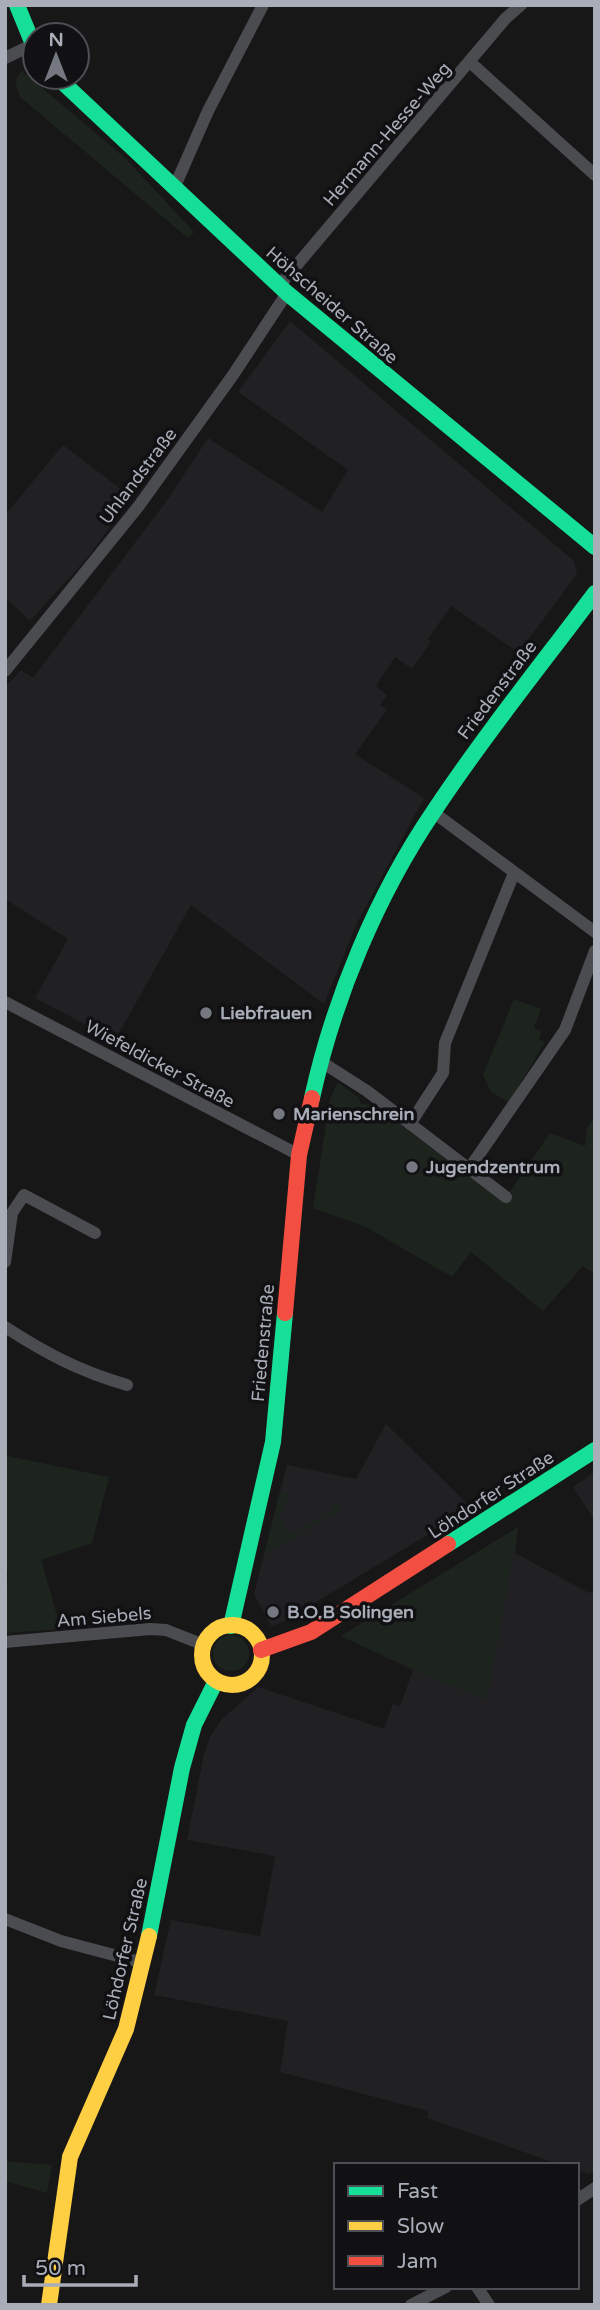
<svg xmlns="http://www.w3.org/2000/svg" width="600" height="2310" font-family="'Varela Round',sans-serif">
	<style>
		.built { fill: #212123 }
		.green { fill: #1d241e }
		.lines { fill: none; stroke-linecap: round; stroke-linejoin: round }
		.street { stroke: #4b4c50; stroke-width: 12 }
		.fast { stroke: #16e098; stroke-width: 16 }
		.slow { stroke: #ffcf43; stroke-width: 16 }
		.jam { stroke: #f24e42; stroke-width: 16 }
		.poi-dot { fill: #757880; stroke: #111113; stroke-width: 2.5 }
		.labels { text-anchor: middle; stroke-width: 7; stroke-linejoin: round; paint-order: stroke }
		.street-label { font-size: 18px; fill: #a8adb8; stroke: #111113 }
		.poi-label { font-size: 18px; font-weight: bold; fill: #a8adb8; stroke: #111113; text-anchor: start }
	</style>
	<rect width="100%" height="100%" fill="#171717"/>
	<g class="built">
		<polygon points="290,321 574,561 577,574 528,640 522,655 451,606 428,639 431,642 412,669 395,657 376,686 387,695 380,705 387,710 355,754 424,798 357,923 324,1004 191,905 115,1040 35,998 68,939 5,899 5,687 21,670 33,678 168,499 208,438 322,512 348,470 238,392"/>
		<polygon points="63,445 131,497 89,556 30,621 5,597 5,515"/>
		<polygon points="386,1424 472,1508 283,1622 271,1626 254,1594 287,1465 356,1479"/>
		<polygon points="595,1472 595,1521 573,1487"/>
		<polygon points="518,1527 515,1553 589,1593 595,1590 595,2171 589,2174 577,2170 577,2165 561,2165 427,2118 428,2111 280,2072 288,2021 154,1995 171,1920 260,1936 275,1856 187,1840 204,1754 210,1737 221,1720 258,1687 384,1729 393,1704 400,1706 413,1670 341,1636"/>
	</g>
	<g class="green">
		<path d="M22 71 125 158 194 232 188 238 20 97C16 87 13 79 22 71Z"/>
		<polygon points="514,999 541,1009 534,1028 542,1031 539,1039 545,1042 509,1102 491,1092 483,1075"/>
		<polygon points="338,1082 359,1098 361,1104 374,1105 503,1202 550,1133 585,1146 587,1127 595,1118 595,1274 583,1266 543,1311 471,1252 452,1277 366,1227 313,1208 330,1099"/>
		<polygon points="5,1452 8,1456 109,1477 92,1543 41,1560 61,1629 5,1633 8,1571 5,1570"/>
		<polygon points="280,1492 288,1494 285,1509 279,1514 290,1536 334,1509 332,1503 345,1507 264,1555"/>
		<polygon points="518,1527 487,1699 438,1681 341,1636"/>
		<circle cx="231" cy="1653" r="18"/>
		<polygon points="5,2161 52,2165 47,2193 5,2181"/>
	</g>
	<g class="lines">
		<g class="street">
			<polyline points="5,58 32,45"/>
			<polyline points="471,63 595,175"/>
			<polyline points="175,186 208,111 263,5"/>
			<polyline points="279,286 506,18 521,5"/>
			<polyline points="5,671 138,507 233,375 287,293"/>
			<polyline points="433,812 595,932"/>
			<polyline points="5,1002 299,1155"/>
			<polyline points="320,1061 367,1091 506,1197"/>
			<polyline points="410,1124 443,1073 445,1043 514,873"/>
			<polyline points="469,1169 565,1030 595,951"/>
			<polyline points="5,1262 12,1213 24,1195 95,1233"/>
			<path d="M5 1327C47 1354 79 1371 127 1385"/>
			<polyline points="5,1642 150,1629 166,1630 204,1645"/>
			<polyline points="5,1919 61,1941 144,1963"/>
			<polyline points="577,2200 595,2188"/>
			<polyline points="477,2287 489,2305"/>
			<polyline points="411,2305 446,2287"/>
		</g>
		<g class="fast">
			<polyline points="17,5 35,49"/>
			<polyline points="57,77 287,293 595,547"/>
			<path d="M312 1098C334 998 377 895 434 811 484 736 541 665 595 593"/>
			<polyline points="448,1544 595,1450"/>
			<polyline points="231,1626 273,1442 285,1313"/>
			<polyline points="149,1936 182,1768 194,1725 216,1681"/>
		</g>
		<g class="slow">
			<circle cx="232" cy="1655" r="30"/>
			<polyline points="49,2305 70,2157 126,2029 149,1936"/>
		</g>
		<g class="jam">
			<polyline points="285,1313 299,1155 312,1098"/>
			<polyline points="261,1650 311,1632 448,1544"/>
		</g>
	</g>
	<g class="poi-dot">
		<circle cx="206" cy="1013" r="7"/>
		<circle cx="279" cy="1114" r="7"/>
		<circle cx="412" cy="1167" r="7"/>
		<circle cx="273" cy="1612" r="7"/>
	</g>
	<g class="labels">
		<g class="street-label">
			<text transform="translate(387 134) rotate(-49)" y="6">Hermann-Hesse-Weg</text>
			<text transform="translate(332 305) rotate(41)" y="6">Höhscheider Straße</text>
			<text transform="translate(138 476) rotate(-53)" y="6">Uhlandstraße</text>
			<text transform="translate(497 690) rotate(-53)" y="6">Friedenstraße</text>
			<text transform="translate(160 1064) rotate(28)" y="6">Wiefeldicker Straße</text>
			<text transform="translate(263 1343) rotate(-85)" y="6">Friedenstraße</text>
			<text transform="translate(491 1495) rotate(-33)" y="6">Löhdorfer Straße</text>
			<text transform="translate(104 1617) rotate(-5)" y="6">Am Siebels</text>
			<text transform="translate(125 1949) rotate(-77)" y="6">Löhdorfer Straße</text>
		</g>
		<g class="poi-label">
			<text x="220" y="1019">Liebfrauen</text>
			<text x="293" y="1120">Marienschrein</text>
			<text x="426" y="1173">Jugendzentrum</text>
			<text x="287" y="1618">B.O.B Solingen</text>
		</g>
	</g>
	<rect width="600" height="2310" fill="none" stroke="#a8adb8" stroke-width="14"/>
	<rect x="334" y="2163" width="245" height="126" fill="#111113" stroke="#4d4f55" stroke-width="2"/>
	<rect x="348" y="2186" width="35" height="10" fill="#16e098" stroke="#4d4f55" stroke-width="2"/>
	<text x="397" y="2198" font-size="21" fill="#a8adb8">Fast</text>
	<rect x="348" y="2221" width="35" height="10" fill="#ffcf43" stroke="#4d4f55" stroke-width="2"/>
	<text x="397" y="2233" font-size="21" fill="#a8adb8">Slow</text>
	<rect x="348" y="2256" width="35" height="10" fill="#f24e42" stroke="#4d4f55" stroke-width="2"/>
	<text x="397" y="2268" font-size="21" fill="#a8adb8">Jam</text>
	<g transform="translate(56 56)"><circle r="33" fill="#111113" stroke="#4d4f55" stroke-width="2"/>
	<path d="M0-5L12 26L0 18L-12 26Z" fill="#757880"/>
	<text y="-10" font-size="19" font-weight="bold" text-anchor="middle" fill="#a8adb8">N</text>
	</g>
	<path d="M24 2275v10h112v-10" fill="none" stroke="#a8adb8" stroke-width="3.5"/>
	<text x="35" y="2275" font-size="21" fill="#a8adb8" stroke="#111113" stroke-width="5" paint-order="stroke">50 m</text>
</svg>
